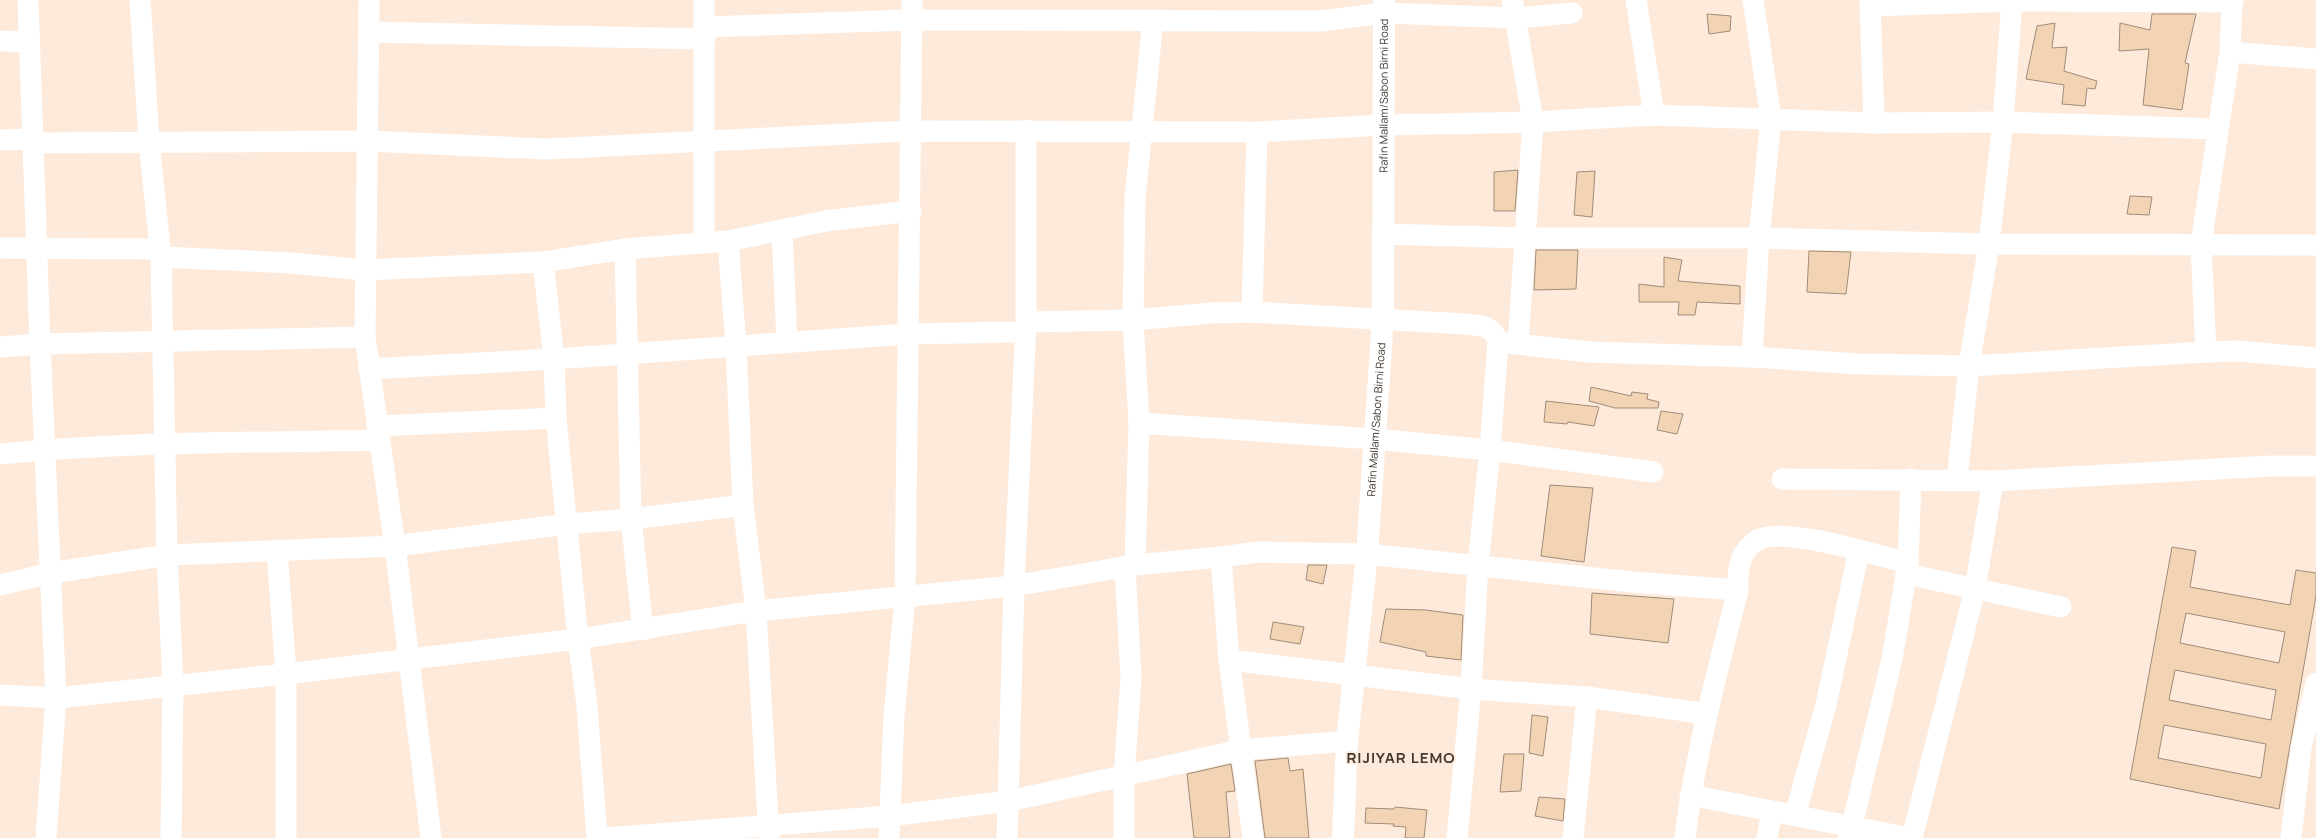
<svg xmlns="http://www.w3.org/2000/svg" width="2316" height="838" font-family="Manrope,sans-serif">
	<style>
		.building { fill: #f2d4b4; stroke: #9f8c79; fill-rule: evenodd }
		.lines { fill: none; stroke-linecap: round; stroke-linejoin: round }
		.minor { stroke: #fff; stroke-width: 21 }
		.tertiary { stroke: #fff; stroke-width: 22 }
		.labels { text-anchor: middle; stroke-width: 3.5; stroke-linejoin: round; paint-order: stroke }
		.street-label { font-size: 11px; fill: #433a32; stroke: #fdeadb }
		.district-label { font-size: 15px; font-weight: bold; letter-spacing: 1px; fill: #433a32; stroke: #fdeadb }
	</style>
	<rect width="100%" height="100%" fill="#fdeadb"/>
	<g class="building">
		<polygon points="1707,14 1731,16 1730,31 1709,34"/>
		<polygon points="2152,14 2196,14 2185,63 2189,64 2182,110 2143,105 2149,49 2119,51 2120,23 2150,30"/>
		<polygon points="2055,23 2052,48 2067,47 2064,71 2097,81 2095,89 2087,88 2085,106 2062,104 2064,85 2026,79 2037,26"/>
		<polygon points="1518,170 1515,211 1494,211 1494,172"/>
		<polygon points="1595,171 1592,217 1574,215 1577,172"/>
		<polygon points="2130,196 2152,197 2149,215 2127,214"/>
		<polygon points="1536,250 1578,250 1576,289 1534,290"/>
		<polygon points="1809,251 1851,252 1846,294 1807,292"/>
		<polygon points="1664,257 1682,260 1678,281 1740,286 1740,304 1697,302 1695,315 1678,315 1679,302 1639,302 1639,284 1664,287"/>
		<polygon points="1591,387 1631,396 1632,392 1648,394 1647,399 1659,402 1658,408 1615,408 1589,401"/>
		<polygon points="1546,401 1599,407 1594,426 1568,422 1567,424 1544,422"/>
		<polygon points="1661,411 1683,414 1677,434 1657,430"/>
		<polygon points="1550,485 1593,488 1584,562 1541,556"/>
		<path d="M2172 547 2196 551 2190 587 2290 605 2296 570 2316 573V596L2279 809 2130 779ZM2186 613 2285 632 2279 663 2180 643ZM2175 670 2276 690 2271 720 2169 700ZM2164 725 2266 744 2261 778 2158 758Z"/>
		<polygon points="1308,565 1327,565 1323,584 1306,580"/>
		<polygon points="1592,593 1674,599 1668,643 1590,634"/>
		<polygon points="1386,609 1426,610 1463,615 1461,660 1426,656 1426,652 1380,642"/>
		<polygon points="1273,622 1304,627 1300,644 1270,639"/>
		<polygon points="1532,715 1548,717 1543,756 1529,753"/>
		<polygon points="1504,754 1524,754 1521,791 1500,792"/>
		<polygon points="1288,758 1290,771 1303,769 1309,838 1265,838 1255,761"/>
		<polygon points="1231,764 1235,791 1226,792 1230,838 1194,838 1187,774"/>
		<polygon points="1539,797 1565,799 1563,821 1535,816"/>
		<polygon points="1395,807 1427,810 1424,838 1405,838 1406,827 1393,826 1394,824 1365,823 1366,808 1394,809"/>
	</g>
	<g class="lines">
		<g class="minor">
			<polyline points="28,0 40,344 56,698 46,838"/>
			<polyline points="140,0 149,142 161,257 167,555 173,685 171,838"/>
			<polyline points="369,0 365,337 395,546 431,838"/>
			<polyline points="704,0 704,243"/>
			<polyline points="1512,0 1533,122 1518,344"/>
			<polyline points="1636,0 1654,115"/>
			<polyline points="1870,0 1874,123"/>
			<polyline points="1870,6 2013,1 2233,2"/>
			<polyline points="705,27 911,20 1321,21 1384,13 1516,18 1572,13"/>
			<polyline points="369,32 705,39"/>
			<polyline points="0,41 30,42"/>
			<polyline points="2230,52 2316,59"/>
			<polyline points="0,140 33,139"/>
			<polyline points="33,143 368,141 546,149 909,131 1257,132 1384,125 1533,122 1654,115 1874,123 2003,122 2217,129"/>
			<polyline points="782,230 787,343"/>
			<polyline points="1383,234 1524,238 1759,238 1989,244 2316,245"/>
			<polyline points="728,241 736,346 743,505 756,611 769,837"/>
			<polyline points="0,248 160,249"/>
			<polyline points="625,249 631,519 643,630"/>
			<polyline points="161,257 292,263 364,270 543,262 625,249 728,241 826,221 911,211"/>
			<polyline points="543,262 554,359 556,418 578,639 587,706 597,838"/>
			<polyline points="1252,312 1257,132"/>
			<path d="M1026 322 1133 320 1212 313 1252 312 1465 324C1482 326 1492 324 1498 342L1490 450 1478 565 1471 689 1457 838"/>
			<polyline points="1498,342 1590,352 1752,357 1860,364 1969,366 2206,352 2238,351 2316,358"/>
			<polyline points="0,347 40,344 365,337"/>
			<polyline points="2206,352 2201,244 2230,52 2232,0"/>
			<polyline points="1752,357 1759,238 1771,119 1753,0"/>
			<polyline points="369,369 554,359 908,334 1024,332"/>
			<polyline points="1139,423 1374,439 1490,450 1653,472"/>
			<polyline points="377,426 556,418"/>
			<path d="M0 454C126 441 253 443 379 440"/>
			<polyline points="1782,479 1993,481 2271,466 2316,466"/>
			<polyline points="1957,479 1969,366 1989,244 2003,122 2012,0"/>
			<polyline points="277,551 286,674 286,838"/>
			<polyline points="1221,557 1229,660 1253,838"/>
			<polyline points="1135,565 1139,423 1133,320 1135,198 1153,20"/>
			<polyline points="1906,574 2061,607"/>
			<polyline points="0,585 51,573 167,555 395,546 567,524 631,519 743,505"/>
			<polyline points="1229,660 1471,689 1587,697 1707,714"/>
			<polyline points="0,695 56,698 286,674 578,639 756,611 1014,586 1135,565 1221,557 1259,552 1367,554 1632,582 1738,590"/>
			<polyline points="1690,795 1910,838"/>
			<polyline points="1795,815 1826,705 1859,550"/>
			<polyline points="604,838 890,816 1009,801 1240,750 1347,741"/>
			<polyline points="889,838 894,717 905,597 912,0"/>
			<polyline points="1007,838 1014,586 1026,322 1026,130"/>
			<polyline points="1124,838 1124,777 1131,678 1125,566"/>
			<polyline points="1573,838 1587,697"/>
			<path d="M1685 838C1695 754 1717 672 1738 590 1737 570 1739 553 1756 541 1779 524 1879 556 1908 563"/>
			<polyline points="1767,838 1772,811"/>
			<polyline points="1849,838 1892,659 1908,563 1911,479"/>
			<polyline points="1912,838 1975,589 1993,481"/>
			<polyline points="2291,838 2301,748 2316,683"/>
		</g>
		<path class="tertiary" id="s1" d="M1343 838 1347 741 1367 554 1383 318 1384 0"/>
	</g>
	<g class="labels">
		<g class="street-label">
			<text dy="4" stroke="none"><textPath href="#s1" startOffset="744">Rafin Mallam/Sabon Birni Road</textPath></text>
			<text dy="4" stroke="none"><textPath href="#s1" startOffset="420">Rafin Mallam/Sabon Birni Road</textPath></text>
		</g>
		<g class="district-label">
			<text x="1401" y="763">RIJIYAR LEMO</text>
		</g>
	</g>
</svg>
